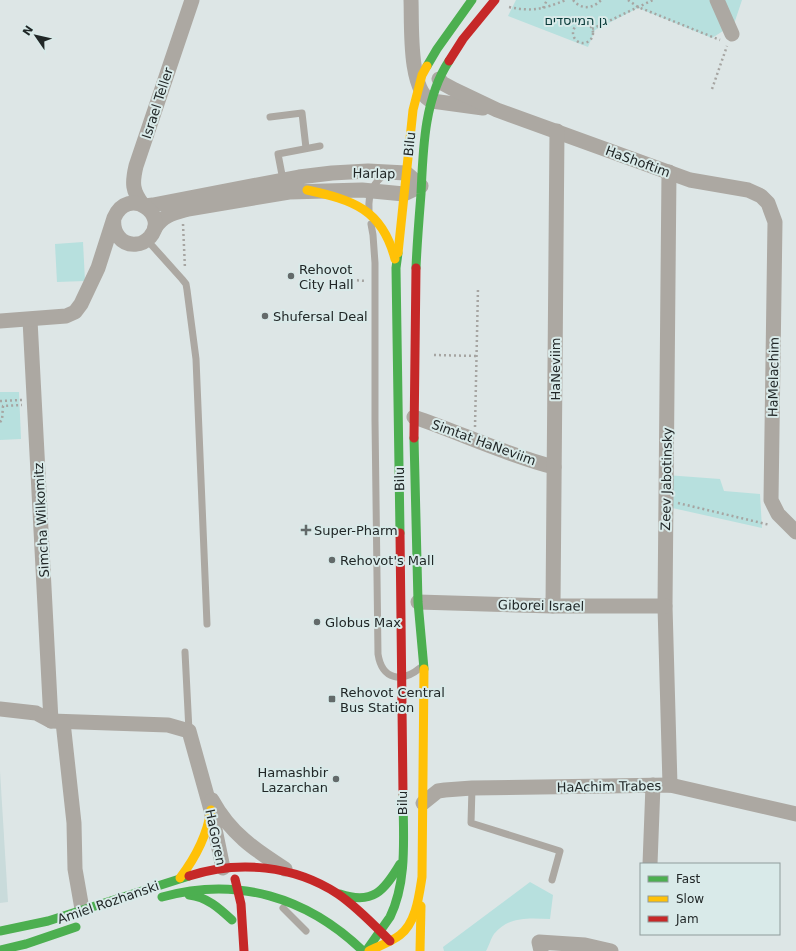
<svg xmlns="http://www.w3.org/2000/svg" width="796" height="951" font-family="'DejaVu Sans','Noto Sans Hebrew',sans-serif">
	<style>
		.built { fill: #c9dbdb }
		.green { fill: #b7e0de }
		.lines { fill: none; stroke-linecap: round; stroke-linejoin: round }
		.path { stroke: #a6a5a2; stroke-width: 2.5; stroke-dasharray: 2 3; stroke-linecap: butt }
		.lane { stroke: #aca8a2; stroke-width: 7 }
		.street { stroke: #aca8a2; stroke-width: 15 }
		.fast { stroke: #4caf50; stroke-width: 9 }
		.slow { stroke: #ffc107; stroke-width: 9 }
		.jam { stroke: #c62828; stroke-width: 9 }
		.poi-dot { fill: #636a6a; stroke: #d9eae9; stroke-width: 1.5 }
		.labels { text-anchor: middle; stroke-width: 4; stroke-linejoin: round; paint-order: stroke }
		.park-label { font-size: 13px; fill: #093b3a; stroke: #d9eae9 }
		.street-label { font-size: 13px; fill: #212727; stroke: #d9eae9 }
		.poi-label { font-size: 13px; fill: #212727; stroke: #d9eae9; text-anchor: start }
	</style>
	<rect width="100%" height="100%" fill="#dde6e6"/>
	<polygon class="built" points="0,771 8,902 0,903"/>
	<g class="green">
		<polygon points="516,0 742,0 734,24 712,38 638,8 595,30 588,47 508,16"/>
		<polygon points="83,242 85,281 57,282 55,244"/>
		<polygon points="0,392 19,392 21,439 0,440"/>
		<polygon points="666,475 720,479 724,491 760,494 762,528 668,507"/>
		<path d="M530 882 553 895 550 919C529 918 509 916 494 934 491 938 489 946 486 951H444L443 947Z"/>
	</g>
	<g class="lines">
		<g class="path">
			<path d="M573 0C581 10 593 9 601 0"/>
			<polyline points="628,0 638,7 720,40"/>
			<path d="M509 7C533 12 543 9 566 0"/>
			<polyline points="543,8 547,0"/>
			<circle cx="583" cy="33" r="10"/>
			<polyline points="592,29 653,0"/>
			<polyline points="712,89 727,46"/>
			<polyline points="183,224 185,269"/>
			<polyline points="352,280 366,281"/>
			<polyline points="434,355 477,356"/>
			<polyline points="0,401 22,400"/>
			<polyline points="0,422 2,420 3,406 22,405"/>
			<polyline points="475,427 478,288"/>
			<polyline points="678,503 770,525"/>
		</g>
		<g class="lane">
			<polyline points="270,117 302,113 306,148"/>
			<polyline points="283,180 278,154 320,146"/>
			<path d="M369 210C368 195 373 182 386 174"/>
			<path d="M371 224 373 235 375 263V420L378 654C382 680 402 683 420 668"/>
			<polyline points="147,240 182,279 186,284 187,290 196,359 207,624"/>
			<polyline points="185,652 189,731"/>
			<polyline points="472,788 471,823 560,851 552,880"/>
			<polyline points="283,908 306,931"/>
		</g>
		<g class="street">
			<path d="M411 0C412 21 408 93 432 101L483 108"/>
			<polyline points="717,0 732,34"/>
			<polyline points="439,79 442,83 455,90 497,110 690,180 748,190 761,196 768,203 775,222 771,500 778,514 796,532"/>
			<polyline points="669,172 665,606 670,785"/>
			<path d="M143 205C132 191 132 183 136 166L192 0"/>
			<path d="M145 206 153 205 299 177 332 173 368 171 406 173 421 186 404 194 362 190 289 192 188 209C174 213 163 215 155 228"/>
			<polyline points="30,320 51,721"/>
			<path d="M0 321 66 316 75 312 81 304 98 268 114 218C128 185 170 214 150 237 146 241 142 244 137 244 121 246 112 232 114 218"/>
			<path d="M414 417C461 433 506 455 554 467"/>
			<polyline points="418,602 553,606 665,606"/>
			<polyline points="553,606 557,131"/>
			<polyline points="0,709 36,713 51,721 168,725 189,731 211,810 223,868"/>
			<polyline points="63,722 74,823 75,869 82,909"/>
			<path d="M212 800C230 833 255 850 285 869"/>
			<polyline points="423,803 438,791 445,790 472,788 670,785 796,814"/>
			<polyline points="650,864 653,785"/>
			<polyline points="541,951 539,942 585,945 611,951"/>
		</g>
		<g class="fast">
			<polyline points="427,66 437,49 472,0"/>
			<polyline points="398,253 396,268 400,533"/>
			<path d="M416 268C417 243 419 219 421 194 423 150 424 99 449 61"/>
			<polyline points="414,438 418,602 424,669"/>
			<path d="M340 894C373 905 384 891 400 864"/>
			<path d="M189 895C207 897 219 908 232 920"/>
			<path d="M162 897C237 876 307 897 363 951"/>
			<polyline points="0,931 48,921 189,876"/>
			<polyline points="0,950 26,944 76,927"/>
			<path d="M366 951 390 917C408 880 403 834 403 794"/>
		</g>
		<g class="slow">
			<path d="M307 190C353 200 382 209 395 259"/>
			<polyline points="398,253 413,110 422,75 427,66"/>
			<path d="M180 878C196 857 207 836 211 810"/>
			<path d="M369 951C379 946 391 942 400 935 416 923 419 896 422 877L424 669"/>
			<polyline points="420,951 421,906"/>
		</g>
		<g class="jam">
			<polyline points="449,61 463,39 495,0"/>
			<polyline points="414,438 416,268"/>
			<polyline points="400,533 403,794"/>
			<path d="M189 876C238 860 294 865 338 894 357 907 374 925 390 941"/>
			<polyline points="235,879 241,904 244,951"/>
		</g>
	</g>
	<g class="poi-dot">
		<circle cx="291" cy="276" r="4"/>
		<circle cx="265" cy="316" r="4"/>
		<path d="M304 524h4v4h4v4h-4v4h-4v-4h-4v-4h4z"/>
		<circle cx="332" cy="560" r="4"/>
		<circle cx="317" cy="622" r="4"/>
		<rect x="328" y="695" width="8" height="8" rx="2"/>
		<circle cx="336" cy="779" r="4"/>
	</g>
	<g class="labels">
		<g class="park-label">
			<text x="576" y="25">גן המייסדים</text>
		</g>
		<g class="street-label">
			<text transform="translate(157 103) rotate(-72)" y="5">Israel Teller</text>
			<text transform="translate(409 144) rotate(-84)" y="5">Bilu</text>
			<text transform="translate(638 161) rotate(20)" y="5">HaShoftim</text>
			<text transform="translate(374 173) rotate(1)" y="5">Harlap</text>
			<text transform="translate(555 369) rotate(-90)" y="5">HaNeviim</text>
			<text transform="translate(773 377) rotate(-89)" y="5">HaMelachim</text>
			<text transform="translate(484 442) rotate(20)" y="5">Simtat HaNeviim</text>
			<text transform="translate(399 479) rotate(-91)" y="5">Bilu</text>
			<text transform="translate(666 479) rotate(-89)" y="5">Zeev Jabotinsky</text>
			<text transform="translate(41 520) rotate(-93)" y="5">Simcha Wilkomitz</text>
			<text transform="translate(541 605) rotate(1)" y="5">Giborei Israel</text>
			<text transform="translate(609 786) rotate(-1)" y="5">HaAchim Trabes</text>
			<text transform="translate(402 803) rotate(-90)" y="5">Bilu</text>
			<text transform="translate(216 837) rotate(78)" y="5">HaGoren</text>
			<text transform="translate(108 902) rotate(-19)" y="5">Amiel Rozhanski</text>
		</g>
		<g class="poi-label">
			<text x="299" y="274">Rehovot<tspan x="299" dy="15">City Hall</tspan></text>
			<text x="273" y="321">Shufersal Deal</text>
			<text x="314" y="535">Super-Pharm</text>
			<text x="340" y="565">Rehovot's Mall</text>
			<text x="325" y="627">Globus Max</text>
			<text x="340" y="697">Rehovot Central<tspan x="340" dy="15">Bus Station</tspan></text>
			<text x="328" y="777" text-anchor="end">Hamashbir<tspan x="328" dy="15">Lazarchan</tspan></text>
		</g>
	</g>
	<rect x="640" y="863" width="140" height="72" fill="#d9eae9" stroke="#8f9c9b"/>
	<rect x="648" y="876" width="20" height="6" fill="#4caf50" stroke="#8f9c9b"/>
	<text x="676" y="883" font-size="12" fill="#212727">Fast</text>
	<rect x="648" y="896" width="20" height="6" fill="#ffc107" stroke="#8f9c9b"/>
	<text x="676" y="903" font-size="12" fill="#212727">Slow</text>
	<rect x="648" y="916" width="20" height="6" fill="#c62828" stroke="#8f9c9b"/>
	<text x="676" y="923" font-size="12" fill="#212727">Jam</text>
	<g transform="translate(36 36) rotate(304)" stroke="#d9eae9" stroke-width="3" paint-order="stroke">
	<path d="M0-3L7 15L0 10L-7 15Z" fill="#212727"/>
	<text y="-6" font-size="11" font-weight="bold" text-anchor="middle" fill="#212727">N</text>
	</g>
</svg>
